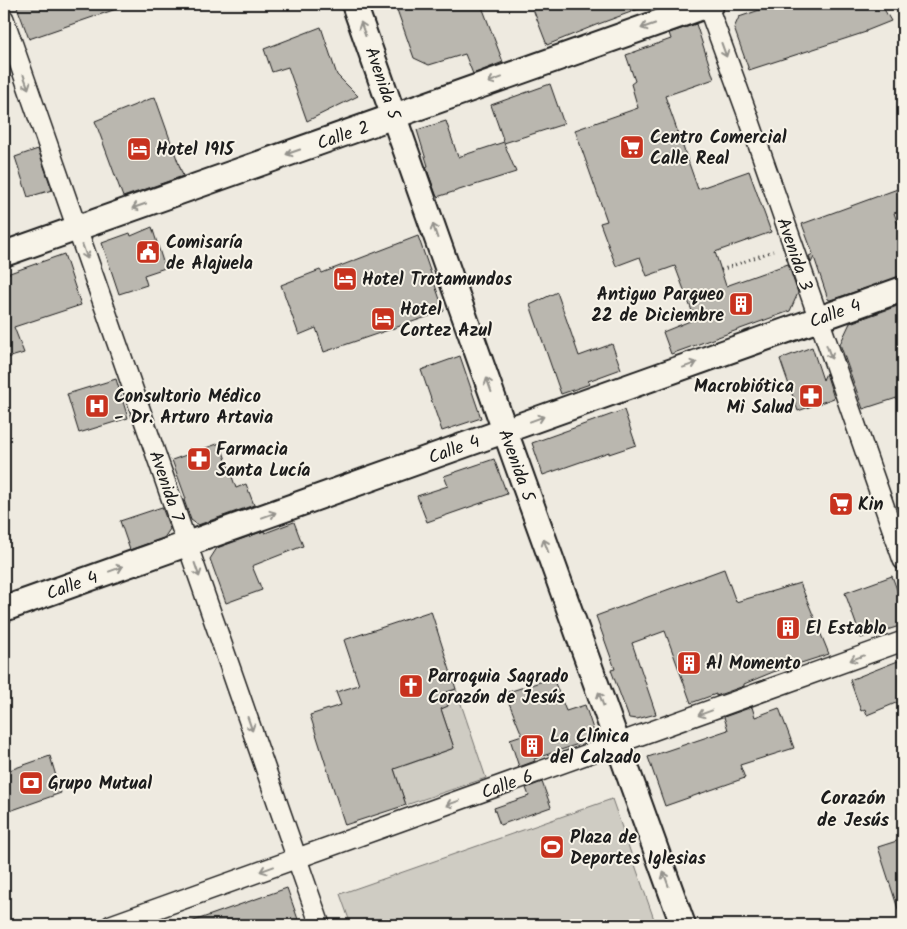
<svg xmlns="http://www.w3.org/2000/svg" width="907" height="929" font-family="Kalam,sans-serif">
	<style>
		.green { fill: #cfccc3; stroke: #767470 }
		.building { fill: #bab7af; stroke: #1c1c1c }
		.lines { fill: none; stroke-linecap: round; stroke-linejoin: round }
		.minor-casing { stroke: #1c1c1c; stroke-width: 22 }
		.tertiary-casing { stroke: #1c1c1c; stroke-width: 28 }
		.path { stroke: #1c1c1c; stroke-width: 3; stroke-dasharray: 1 4; stroke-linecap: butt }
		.minor { stroke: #f7f3e8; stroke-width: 19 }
		.tertiary { stroke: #f7f3e8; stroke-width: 24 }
		.oneway { stroke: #94928c }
		.labels { text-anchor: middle; stroke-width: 4; stroke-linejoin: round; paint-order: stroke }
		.street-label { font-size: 18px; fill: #1c1c1c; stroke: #f7f3e8 }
		.poi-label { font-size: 18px; font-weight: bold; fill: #1c1c1c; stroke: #f7f3e8; text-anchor: start }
		.neighbourhood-label { font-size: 19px; font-weight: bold; fill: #1c1c1c; stroke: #f7f3e8 }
	</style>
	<rect width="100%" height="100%" fill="#eeeae0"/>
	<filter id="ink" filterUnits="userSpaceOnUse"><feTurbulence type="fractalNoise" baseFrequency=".02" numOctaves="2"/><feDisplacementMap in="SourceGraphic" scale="10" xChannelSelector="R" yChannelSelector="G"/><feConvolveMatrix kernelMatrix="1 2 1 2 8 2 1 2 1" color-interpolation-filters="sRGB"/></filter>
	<g filter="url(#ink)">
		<g class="green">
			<polygon points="456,689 486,778 406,805 383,735 406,765 454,748 441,709 448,706 444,693"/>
			<polygon points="612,799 656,925 351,925 340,894"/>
		</g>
		<g class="building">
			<polygon points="16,4 122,4 122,7 29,39"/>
			<polygon points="395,4 481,4 503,62 473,74 465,54 429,65 414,58"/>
			<polygon points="531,4 647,4 647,6 596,25 547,45"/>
			<polygon points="777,4 881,4 891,21 866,31 866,32 749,70 734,28 739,17"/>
			<polygon points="696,24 714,79 665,96 698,189 749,171 771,232 715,252 726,286 788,264 798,293 790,311 671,354 663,332 695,319 675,266 647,276 640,257 616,266 600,223 607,221 575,130 638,108 631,84 635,81 626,55 671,39 669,33"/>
			<polygon points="321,27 337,75 358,96 307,121 288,67 272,72 264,49"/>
			<polygon points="550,84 564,124 504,143 516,172 437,197 426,167 428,166 417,130 446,121 458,157 504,142 491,105"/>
			<polygon points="155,97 183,176 123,197 95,121"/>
			<polygon points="38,149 52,190 28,197 15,157"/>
			<polygon points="903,187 903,210 894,213 903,238 903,276 830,300 828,299 814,257 811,263 809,256 813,254 802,224"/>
			<polygon points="152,227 165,268 144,275 147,285 119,294 102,243 130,233 131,236"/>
			<polygon points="418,236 444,311 324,352 316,328 299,335 281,285 320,270 322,273"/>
			<polygon points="64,254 81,305 14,327 24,353 4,359 4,275"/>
			<polygon points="557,292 579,356 612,344 621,369 588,381 590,384 561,394 530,305"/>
			<polygon points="903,304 903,396 863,409 840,344 850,323"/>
			<polygon points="812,347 823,380 826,373 834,398 798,411 780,359"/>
			<polygon points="460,356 481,418 442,431 421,370"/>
			<polygon points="116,379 128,418 79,433 67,394"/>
			<polygon points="624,410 636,445 609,454 609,452 543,475 532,443"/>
			<polygon points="220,443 236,488 246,484 254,505 198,525 191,520 184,500 186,499 172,460"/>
			<polygon points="494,459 507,494 427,522 417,496 448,486 444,476"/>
			<polygon points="162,507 170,529 164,538 130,550 120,521"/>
			<polygon points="294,522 303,546 252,566 262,590 226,603 210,559 217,548 264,531 265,533"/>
			<polygon points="724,569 736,602 800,583 829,654 773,672 744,684 744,686 716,696 716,694 691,703 665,631 632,643 656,714 637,719 629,718 611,670 615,669 596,616"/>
			<polygon points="892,576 903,606 903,625 861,638 845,593"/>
			<polygon points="431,611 456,689 444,693 448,706 441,709 454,748 394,769 406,805 345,825 310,715 341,705 336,692 359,685 344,640"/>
			<polygon points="903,659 903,700 867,715 865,709 861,711 850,680"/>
			<polygon points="553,678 566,711 585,705 596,738 534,759 535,761 519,767 510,739 522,735 505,693"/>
			<polygon points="752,707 755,717 779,708 794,748 740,765 745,778 665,806 648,757 728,730 724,717"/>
			<polygon points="50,756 61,793 4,813 4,772"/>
			<polygon points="542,782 551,807 500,825 494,808 529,796 526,788"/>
			<polygon points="903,839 903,912 899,912 878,847"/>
			<polygon points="287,888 300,925 189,925 188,923"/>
		</g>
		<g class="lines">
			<defs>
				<g id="minor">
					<polyline points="707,4 748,116 903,560"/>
					<polyline points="4,19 320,925"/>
					<polyline points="111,925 903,641"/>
				</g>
				<g id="tertiary">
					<polyline points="354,4 505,431 683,925"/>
					<polyline points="4,254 711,4"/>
					<polyline points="4,609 903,289"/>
				</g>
			</defs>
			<use href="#minor" class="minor-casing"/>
			<use href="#tertiary" class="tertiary-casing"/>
			<polyline class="path" points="721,270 773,251"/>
			<use href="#minor" class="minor"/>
			<use href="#tertiary" class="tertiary"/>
		</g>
		<defs><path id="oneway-shaft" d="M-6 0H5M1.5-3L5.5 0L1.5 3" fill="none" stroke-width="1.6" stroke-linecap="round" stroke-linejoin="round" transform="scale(1.25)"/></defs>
		<g class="oneway">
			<use href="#oneway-shaft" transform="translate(648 26) rotate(161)"/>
			<use href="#oneway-shaft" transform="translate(363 29) rotate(-109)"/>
			<use href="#oneway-shaft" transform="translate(724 50) rotate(70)"/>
			<use href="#oneway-shaft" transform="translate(495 80) rotate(160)"/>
			<use href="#oneway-shaft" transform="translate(26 82) rotate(70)"/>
			<use href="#oneway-shaft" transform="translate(293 152) rotate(161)"/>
			<use href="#oneway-shaft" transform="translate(139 206) rotate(161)"/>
			<use href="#oneway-shaft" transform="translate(435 231) rotate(-109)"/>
			<use href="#oneway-shaft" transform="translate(85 252) rotate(71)"/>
			<use href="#oneway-shaft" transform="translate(829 352) rotate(70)"/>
			<use href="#oneway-shaft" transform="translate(690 365) rotate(-20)"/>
			<use href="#oneway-shaft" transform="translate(489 385) rotate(-109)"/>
			<use href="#oneway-shaft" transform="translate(537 419) rotate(-20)"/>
			<use href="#oneway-shaft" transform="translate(269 515) rotate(-20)"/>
			<use href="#oneway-shaft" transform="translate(546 546) rotate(-110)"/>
			<use href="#oneway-shaft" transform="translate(116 569) rotate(-20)"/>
			<use href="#oneway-shaft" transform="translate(197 570) rotate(71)"/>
			<use href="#oneway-shaft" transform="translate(857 658) rotate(160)"/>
			<use href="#oneway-shaft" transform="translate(601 699) rotate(-110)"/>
			<use href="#oneway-shaft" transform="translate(705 713) rotate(160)"/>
			<use href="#oneway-shaft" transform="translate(250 724) rotate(71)"/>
			<use href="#oneway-shaft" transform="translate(453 803) rotate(160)"/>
			<use href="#oneway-shaft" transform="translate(267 869) rotate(160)"/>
			<use href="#oneway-shaft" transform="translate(666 879) rotate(-110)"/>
		</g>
	</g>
	<defs>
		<symbol id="supermarket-square" viewBox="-11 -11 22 22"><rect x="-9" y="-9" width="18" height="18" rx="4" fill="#c8321e" stroke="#f7f3e8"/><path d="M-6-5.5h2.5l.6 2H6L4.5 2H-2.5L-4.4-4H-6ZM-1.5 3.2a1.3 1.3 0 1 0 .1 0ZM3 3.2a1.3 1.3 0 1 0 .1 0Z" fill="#fff"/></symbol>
		<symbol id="hotel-square" viewBox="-11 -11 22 22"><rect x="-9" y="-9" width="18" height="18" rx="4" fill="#c8321e" stroke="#f7f3e8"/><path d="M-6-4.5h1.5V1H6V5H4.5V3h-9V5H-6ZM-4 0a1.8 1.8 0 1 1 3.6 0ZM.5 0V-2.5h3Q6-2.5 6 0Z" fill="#fff"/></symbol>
		<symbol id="civic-square" viewBox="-11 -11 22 22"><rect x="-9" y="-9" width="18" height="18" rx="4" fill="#c8321e" stroke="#f7f3e8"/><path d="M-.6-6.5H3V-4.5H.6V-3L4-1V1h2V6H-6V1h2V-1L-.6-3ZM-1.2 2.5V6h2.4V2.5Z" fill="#fff"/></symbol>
		<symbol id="building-square" viewBox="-11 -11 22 22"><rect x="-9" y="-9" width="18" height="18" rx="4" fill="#c8321e" stroke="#f7f3e8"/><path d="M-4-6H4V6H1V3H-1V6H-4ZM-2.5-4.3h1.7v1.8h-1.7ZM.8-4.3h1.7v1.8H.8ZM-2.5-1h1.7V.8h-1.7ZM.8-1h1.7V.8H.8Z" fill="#fff"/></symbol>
		<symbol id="pharmacy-square" viewBox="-11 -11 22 22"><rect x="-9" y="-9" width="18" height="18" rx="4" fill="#c8321e" stroke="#f7f3e8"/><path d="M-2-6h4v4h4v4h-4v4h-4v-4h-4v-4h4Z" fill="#fff"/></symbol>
		<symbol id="hospital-square" viewBox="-11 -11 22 22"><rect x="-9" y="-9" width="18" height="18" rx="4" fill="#c8321e" stroke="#f7f3e8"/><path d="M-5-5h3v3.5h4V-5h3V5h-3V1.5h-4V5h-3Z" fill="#fff"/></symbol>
		<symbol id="church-square" viewBox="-11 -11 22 22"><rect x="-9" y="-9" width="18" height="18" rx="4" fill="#c8321e" stroke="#f7f3e8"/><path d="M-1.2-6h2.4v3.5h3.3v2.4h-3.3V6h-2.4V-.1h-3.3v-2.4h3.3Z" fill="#fff"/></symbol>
		<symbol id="bank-square" viewBox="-11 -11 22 22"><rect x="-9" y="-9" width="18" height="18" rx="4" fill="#c8321e" stroke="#f7f3e8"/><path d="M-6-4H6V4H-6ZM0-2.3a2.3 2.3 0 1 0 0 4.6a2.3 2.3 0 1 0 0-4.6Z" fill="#fff"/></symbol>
		<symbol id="stadium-square" viewBox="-11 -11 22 22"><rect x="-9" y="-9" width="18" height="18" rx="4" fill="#c8321e" stroke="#f7f3e8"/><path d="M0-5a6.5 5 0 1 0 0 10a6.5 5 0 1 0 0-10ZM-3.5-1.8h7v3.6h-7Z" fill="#fff"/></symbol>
	</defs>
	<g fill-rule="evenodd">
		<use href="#supermarket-square" x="618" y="133" width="28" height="28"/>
		<use href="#hotel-square" x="125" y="135" width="28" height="28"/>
		<use href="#civic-square" x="134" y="238" width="28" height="28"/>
		<use href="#hotel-square" x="331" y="265" width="28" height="28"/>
		<use href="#building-square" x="727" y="290" width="28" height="28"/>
		<use href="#hotel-square" x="369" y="305" width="28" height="28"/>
		<use href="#pharmacy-square" x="797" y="382" width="28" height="28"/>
		<use href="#hospital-square" x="83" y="392" width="28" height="28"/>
		<use href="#pharmacy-square" x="185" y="445" width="28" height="28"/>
		<use href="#supermarket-square" x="827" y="490" width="28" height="28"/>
		<use href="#building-square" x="774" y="614" width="28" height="28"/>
		<use href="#building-square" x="675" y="649" width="28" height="28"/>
		<use href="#church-square" x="397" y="672" width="28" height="28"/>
		<use href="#building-square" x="518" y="732" width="28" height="28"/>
		<use href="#bank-square" x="17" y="769" width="28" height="28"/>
		<use href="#stadium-square" x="538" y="833" width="28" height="28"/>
	</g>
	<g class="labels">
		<g class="street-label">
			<text transform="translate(383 83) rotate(71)" y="6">Avenida 5</text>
			<text transform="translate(343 135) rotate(-19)" y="6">Calle 2</text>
			<text transform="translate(795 254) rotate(71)" y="6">Avenida 3</text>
			<text transform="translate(835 313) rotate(-20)" y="6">Calle 4</text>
			<text transform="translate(454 449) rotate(-20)" y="6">Calle 4</text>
			<text transform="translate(517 465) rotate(70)" y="6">Avenida 5</text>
			<text transform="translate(167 486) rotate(71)" y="6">Avenida 7</text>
			<text transform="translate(72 585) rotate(-20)" y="6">Calle 4</text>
			<text transform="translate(507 784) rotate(-20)" y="6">Calle 6</text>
		</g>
		<g class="poi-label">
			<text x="650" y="143">Centro Comercial<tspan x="650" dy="21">Calle Real</tspan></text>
			<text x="156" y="155">Hotel 1915</text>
			<text x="166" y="248">Comisaría<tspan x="166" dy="21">de Alajuela</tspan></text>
			<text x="362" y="285">Hotel Trotamundos</text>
			<text x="724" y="300" text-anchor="end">Antiguo Parqueo<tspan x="724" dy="21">22 de Diciembre</tspan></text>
			<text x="400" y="315">Hotel<tspan x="400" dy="21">Cortez Azul</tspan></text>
			<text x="794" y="392" text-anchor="end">Macrobiótica<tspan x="794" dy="21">Mi Salud</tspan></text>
			<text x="114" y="402">Consultorio Médico<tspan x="114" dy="21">- Dr. Arturo Artavia</tspan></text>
			<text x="216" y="455">Farmacia<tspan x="216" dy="21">Santa Lucía</tspan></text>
			<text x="858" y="510">Kin</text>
			<text x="806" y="634">El Establo</text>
			<text x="706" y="669">Al Momento</text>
			<text x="428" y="682">Parroquia Sagrado<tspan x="428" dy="21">Corazón de Jesús</tspan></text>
			<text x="550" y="742">La Clínica<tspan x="550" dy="21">del Calzado</tspan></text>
			<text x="48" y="789">Grupo Mutual</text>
			<text x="570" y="843">Plaza de<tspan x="570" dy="21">Deportes Iglesias</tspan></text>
		</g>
		<g class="neighbourhood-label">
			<text x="853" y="804">Corazón<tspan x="853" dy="22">de Jesús</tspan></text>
		</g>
	</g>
	<rect width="907" height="929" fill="none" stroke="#f7f3e8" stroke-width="20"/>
	<rect x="10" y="10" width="887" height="909" fill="none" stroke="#1c1c1c" stroke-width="2" filter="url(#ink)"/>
</svg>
